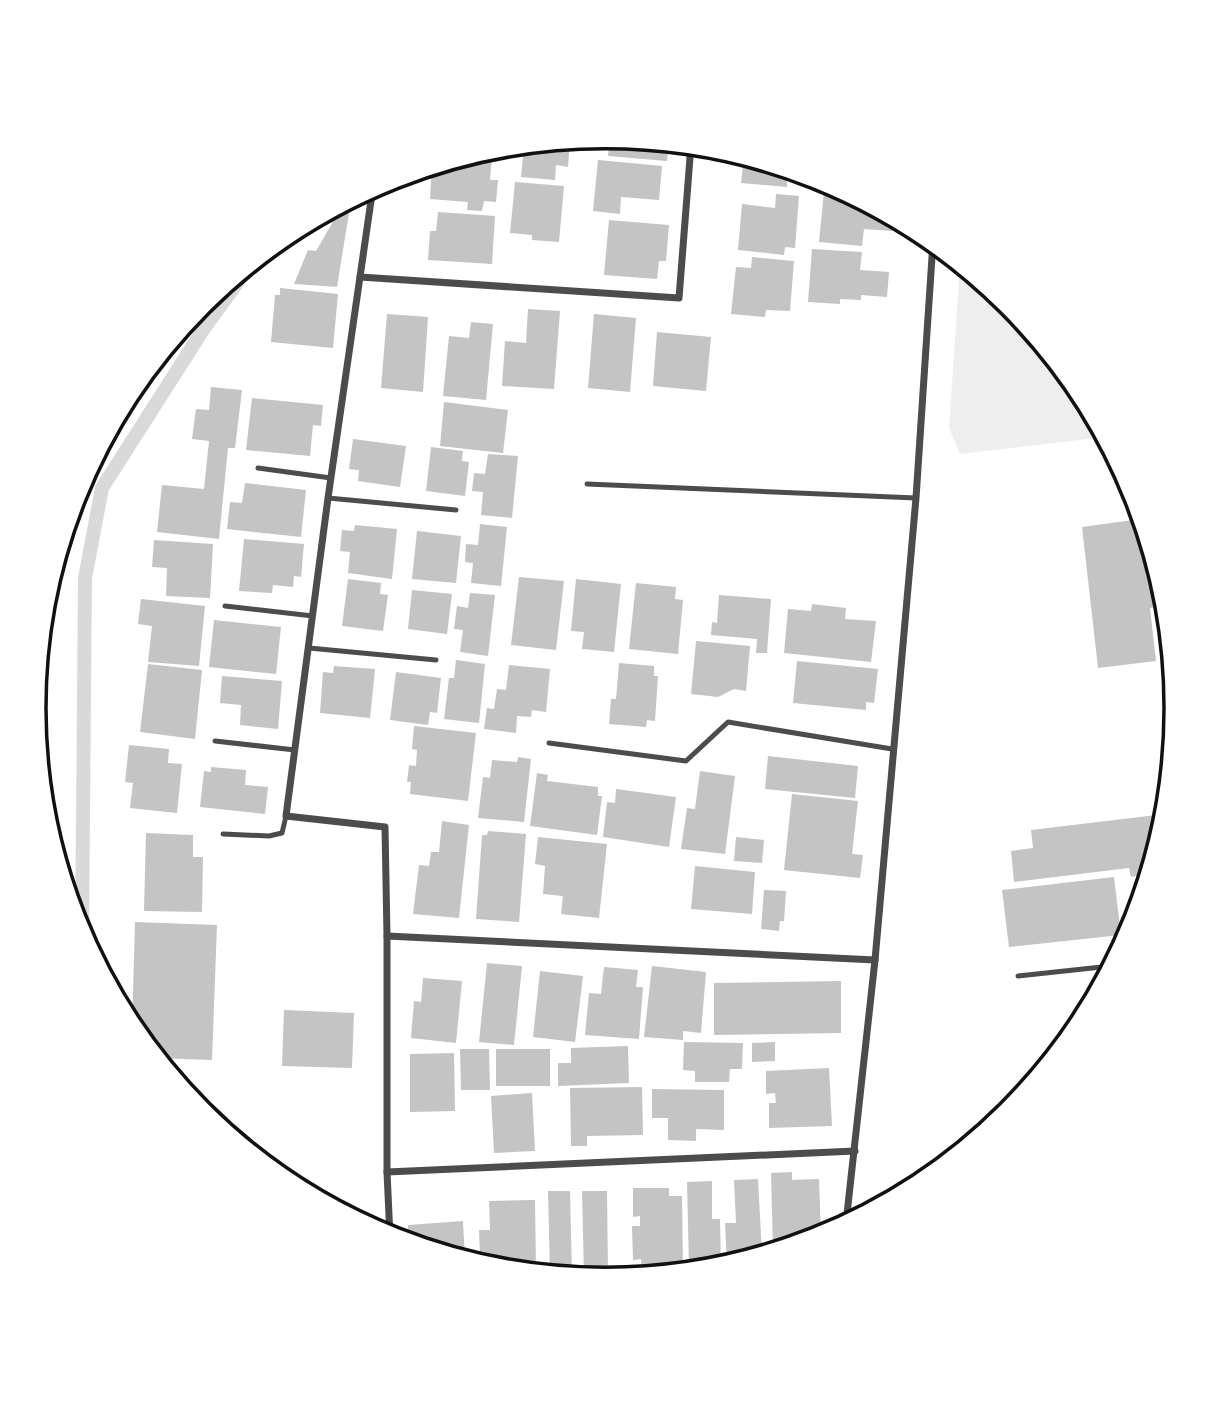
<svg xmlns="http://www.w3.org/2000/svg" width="1209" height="1416" font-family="'Fira Sans',sans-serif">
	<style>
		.green { fill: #eee }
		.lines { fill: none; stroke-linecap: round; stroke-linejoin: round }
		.stream { stroke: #d9d9d9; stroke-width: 14 }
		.building { fill: #c4c4c4 }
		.service { stroke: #4c4c4c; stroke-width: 5 }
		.minor { stroke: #4c4c4c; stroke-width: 7 }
		.rim { fill: none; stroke: #111; stroke-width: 3.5 }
	</style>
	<rect width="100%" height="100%" fill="#fff"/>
	<polygon class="green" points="960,264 1009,304 1080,391 1104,437 960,454 949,428"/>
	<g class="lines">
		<polyline class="stream" points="82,936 85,578 102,488 203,330 253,261"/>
	</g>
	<g class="building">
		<polygon points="610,137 669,143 667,161 608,156"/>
		<polygon points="570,140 568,167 556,165 555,180 521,177 524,145"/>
		<polygon points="469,155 492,157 490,180 498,180 496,202 484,201 482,211 467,210 468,202 430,199 432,166"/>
		<polygon points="744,156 800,173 800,178 787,176 787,187 741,183"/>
		<polygon points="598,160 662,166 659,200 621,197 620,214 593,211"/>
		<polygon points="515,182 564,186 559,242 532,240 532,235 510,233"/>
		<polygon points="824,191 847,193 893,217 892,231 864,229 862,246 819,242"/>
		<polygon points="776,194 799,196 795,248 785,247 784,255 738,250 742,204 775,208"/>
		<polygon points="438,212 495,216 492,264 428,260 430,231 436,231"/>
		<polygon points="338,213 349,213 337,287 294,284 308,250 316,251"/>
		<polygon points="609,220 669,225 666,261 659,261 657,279 604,275"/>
		<polygon points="812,249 862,252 860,270 889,272 887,297 861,295 861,300 840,299 840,304 808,302"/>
		<polygon points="752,257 794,261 790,311 766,310 765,317 731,314 736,267 751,268"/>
		<polygon points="280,288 338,294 333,348 271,342 275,295 280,295"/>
		<polygon points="528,309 560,311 554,389 502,386 505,341 526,343"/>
		<polygon points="387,314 428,317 423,392 381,388"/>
		<polygon points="594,314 636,318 630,392 588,388"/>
		<polygon points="471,322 493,324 486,400 443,396 449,336 469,338"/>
		<polygon points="657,332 711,337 706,391 653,386"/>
		<polygon points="211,387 242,390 235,448 228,448 219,539 157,532 162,485 204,489 209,441 192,439 196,409 209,410"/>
		<polygon points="252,398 323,405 321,426 313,425 310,456 246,450"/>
		<polygon points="444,402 508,410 503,453 440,446"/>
		<polygon points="353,439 406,446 400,487 358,481 359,470 349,469"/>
		<polygon points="431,447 463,451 462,461 469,462 465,496 426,491"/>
		<polygon points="488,454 518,456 512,518 481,515 483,492 472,491 474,473 485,474"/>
		<polygon points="245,483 306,490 301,537 227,529 230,502 242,503"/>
		<polygon points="1140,519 1146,576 1158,575 1165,597 1173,681 1168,682 1159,607 1150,608 1156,661 1098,668 1082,527"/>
		<polygon points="480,524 507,527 501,586 471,583 473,563 465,562 466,544 478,545"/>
		<polygon points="355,525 397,529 392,579 348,573 350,552 340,551 342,530 354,531"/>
		<polygon points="417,531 461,536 456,583 412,579"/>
		<polygon points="244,539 304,544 301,577 294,576 293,587 273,585 272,593 239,591"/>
		<polygon points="154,540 213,544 210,598 166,596 167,568 152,567"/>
		<polygon points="519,577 564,581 556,650 511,645"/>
		<polygon points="348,579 381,583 380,594 388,595 383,631 342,626"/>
		<polygon points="576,579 621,584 614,652 582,649 584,632 571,631"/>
		<polygon points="636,583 676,587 675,599 683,600 678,654 629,649"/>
		<polygon points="412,590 452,594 447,634 408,629"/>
		<polygon points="470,593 495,595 488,656 460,652 463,630 454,629 457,606 468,608"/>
		<polygon points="719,595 771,599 767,653 756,653 757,639 711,635 712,622 717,623"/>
		<polygon points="141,599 205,606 199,666 148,662 152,626 138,624"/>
		<polygon points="812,604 846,608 845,619 876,621 871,662 784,653 788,609 811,611"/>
		<polygon points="214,620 281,627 276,674 209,667"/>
		<polygon points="696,641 750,646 746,691 734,689 718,697 691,694"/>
		<polygon points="456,660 485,664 479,723 444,719 449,678 454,678"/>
		<polygon points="797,661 878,669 874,703 866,702 866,710 793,703"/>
		<polygon points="619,663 654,666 654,676 658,676 655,721 647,720 646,727 609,724 611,699 616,699"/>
		<polygon points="148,664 202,670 195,739 140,732"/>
		<polygon points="509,665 550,669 546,712 532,710 531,717 517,716 516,733 484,729 487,708 494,709 497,689 506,690"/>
		<polygon points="334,666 375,669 370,718 320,713 323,672 333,673"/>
		<polygon points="396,672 441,678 437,713 430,712 428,725 390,720"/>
		<polygon points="222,676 282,681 278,729 240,725 241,705 220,703"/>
		<polygon points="414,726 476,733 468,801 410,794 411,782 407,782 409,765 416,766 417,750 412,749"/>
		<polygon points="129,745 169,749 168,763 182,764 177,813 130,808 133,783 125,782"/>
		<polygon points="768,756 858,766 855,798 765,789"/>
		<polygon points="518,757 531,759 524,822 478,818 483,777 490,778 492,760 517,762"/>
		<polygon points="211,767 246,770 245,785 268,787 265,814 200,807 204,771 211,772"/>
		<polygon points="700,771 735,776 725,854 681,849 687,808 695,809"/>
		<polygon points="537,773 548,775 547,781 598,787 598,796 602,796 597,835 530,826"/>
		<polygon points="616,789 676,797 669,847 603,837 607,802 615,803"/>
		<polygon points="792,794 858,801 852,854 863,855 860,878 784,870"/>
		<polygon points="1165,814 1148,874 1131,877 1129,868 1014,882 1011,851 1033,848 1031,830"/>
		<polygon points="442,821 469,825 459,918 413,914 419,865 429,866 431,852 439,852"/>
		<polygon points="488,831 526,834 519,922 476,919 482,835 487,835"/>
		<polygon points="146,833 193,835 193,857 203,857 202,912 144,911"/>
		<polygon points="538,837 607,844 599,918 561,914 563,896 543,894 545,866 535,864"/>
		<polygon points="736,837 764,840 762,863 734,861"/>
		<polygon points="695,866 755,872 752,914 691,909"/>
		<polygon points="1114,877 1121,935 1009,947 1002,890"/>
		<polygon points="764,890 786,891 784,921 780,921 779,931 761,929"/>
		<polygon points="135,922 217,925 212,1060 156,1058 132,1028"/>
		<polygon points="487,963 522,966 514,1045 479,1042"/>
		<polygon points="652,966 706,972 701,1033 683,1031 683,1040 644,1037"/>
		<polygon points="604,967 638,970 636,987 643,987 639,1039 585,1035 589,993 601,994"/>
		<polygon points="540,971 583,976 575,1042 533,1037"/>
		<polygon points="423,978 462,981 456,1043 411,1038 414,1001 421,1002"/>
		<polygon points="841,981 841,1033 714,1035 714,983"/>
		<polygon points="284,1010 354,1013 352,1068 282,1066"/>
		<polygon points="684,1042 743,1043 742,1069 730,1069 729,1082 695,1082 695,1071 683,1070"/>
		<polygon points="775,1042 775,1061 752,1062 752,1043"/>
		<polygon points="628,1046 629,1083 558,1086 558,1063 571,1063 571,1048"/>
		<polygon points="460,1049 489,1049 490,1090 461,1090"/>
		<rect x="496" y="1049" width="54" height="37"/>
		<polygon points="454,1053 455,1111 410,1112 410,1054"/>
		<polygon points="829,1068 832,1126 769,1128 769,1103 776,1103 775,1093 766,1094 766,1071"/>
		<polygon points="642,1087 643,1135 587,1136 587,1146 571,1146 570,1088"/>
		<polygon points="652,1089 724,1090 724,1130 696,1129 696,1141 668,1140 668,1118 652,1118"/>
		<polygon points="532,1093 535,1151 494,1153 491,1096"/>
		<polygon points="792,1172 792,1180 819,1179 821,1236 773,1251 771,1173"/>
		<polygon points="758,1179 762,1254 727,1265 725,1223 736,1223 734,1180"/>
		<polygon points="712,1181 712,1219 720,1219 721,1267 689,1268 687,1182"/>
		<polygon points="633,1188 669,1188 669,1196 682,1196 683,1271 642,1273 641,1259 633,1260 632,1226 640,1226 640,1216 633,1217"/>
		<polygon points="548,1191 570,1191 572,1274 550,1274"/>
		<polygon points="582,1191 607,1191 608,1274 584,1275"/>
		<polygon points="535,1200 536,1273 486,1266 486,1258 480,1258 479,1230 490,1230 489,1201"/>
		<polygon points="463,1221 465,1260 409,1243 408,1225"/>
	</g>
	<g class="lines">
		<g class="service">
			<polyline points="258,468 331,478"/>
			<polyline points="587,484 916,498"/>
			<polyline points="328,498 456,510"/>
			<polyline points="225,606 313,616"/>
			<polyline points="309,648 436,660"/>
			<polyline points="215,741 295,750"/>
			<polyline points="549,743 686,761 728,722 892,749"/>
			<polyline points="223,834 269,836 282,833 286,816"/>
			<polyline points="1018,976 1111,966"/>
		</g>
		<g class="minor">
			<polyline points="373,187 328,498 286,816 385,827 387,936"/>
			<polyline points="360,277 679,298 691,145"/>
			<polyline points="387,1172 855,1151"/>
			<polyline points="846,1223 875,960 916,498 933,242"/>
			<polyline points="390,1237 387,1172 387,936 875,960"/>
		</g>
	</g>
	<path d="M0 0H1209V1416H0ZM46 708a559 559 0 1 1 1118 0a559 559 0 1 1-1118 0Z" fill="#fff" fill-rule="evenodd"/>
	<path class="rim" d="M46 708a559 559 0 1 1 1118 0a559 559 0 1 1-1118 0Z"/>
</svg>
